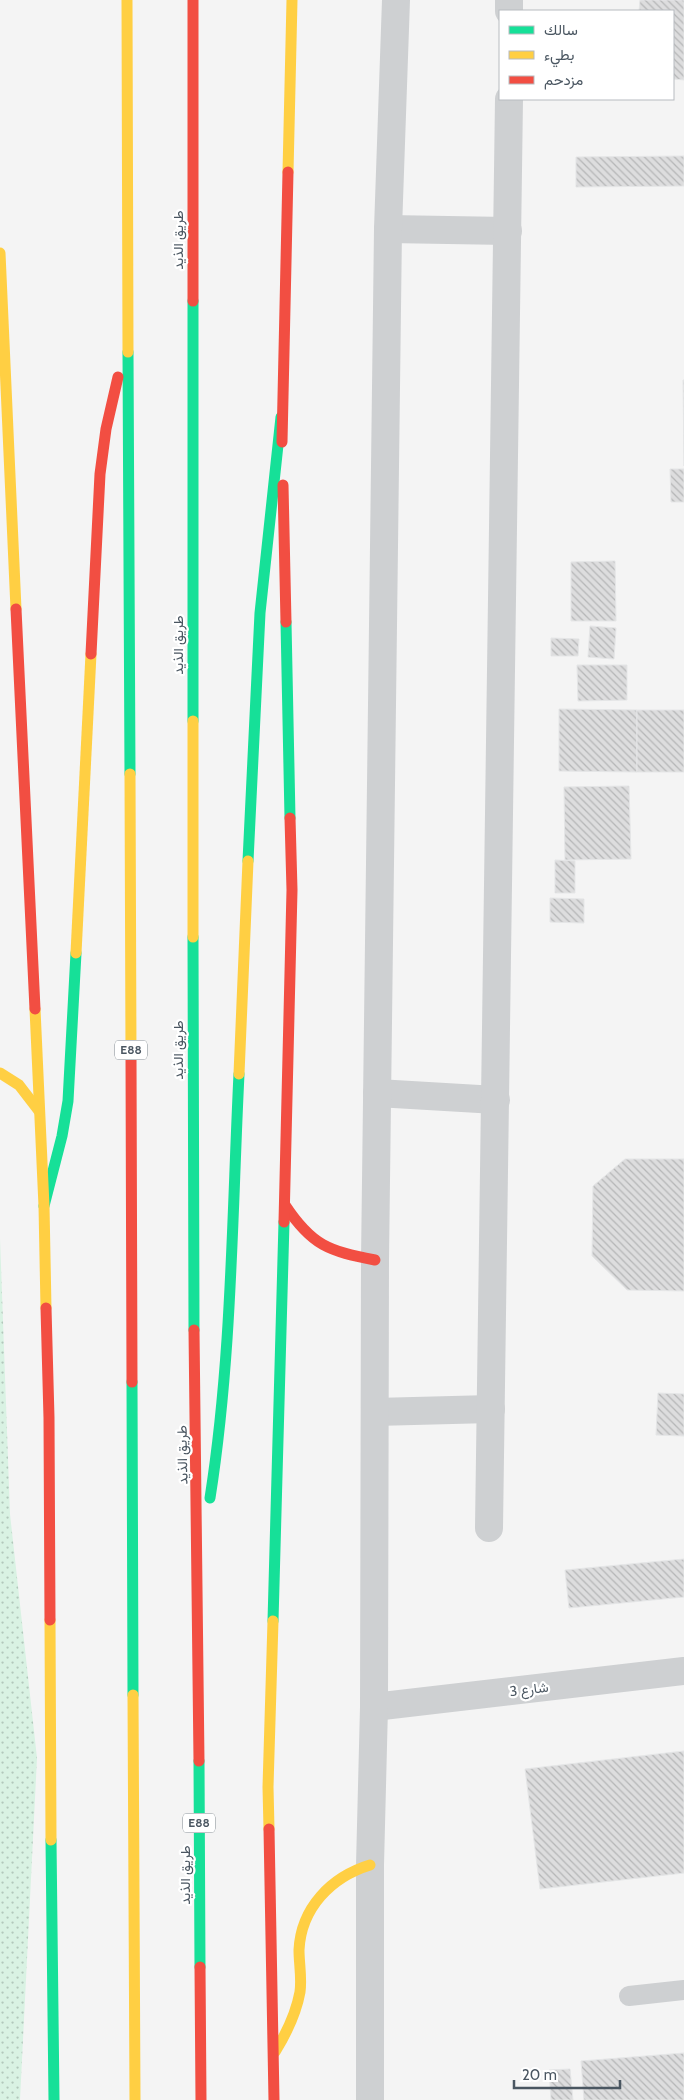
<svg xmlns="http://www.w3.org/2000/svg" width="684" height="2100" font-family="Cabin,Vazirmatn,sans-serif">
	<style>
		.grass { fill: url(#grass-dots) }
		.building { fill: url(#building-back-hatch); stroke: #e5e6e7 }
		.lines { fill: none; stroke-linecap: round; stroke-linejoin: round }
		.lane { stroke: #ced0d2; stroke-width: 20 }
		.street { stroke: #ced0d2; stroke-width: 28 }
		.fast { stroke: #16e098; stroke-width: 11 }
		.slow { stroke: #ffcf43; stroke-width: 11 }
		.jam { stroke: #f24e42; stroke-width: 11 }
		.labels { text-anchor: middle; stroke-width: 4.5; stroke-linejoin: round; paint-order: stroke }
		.shield { fill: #fff; stroke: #808990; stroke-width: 1 }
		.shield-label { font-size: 12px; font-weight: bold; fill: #4a5661 }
		.street-label { font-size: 14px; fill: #4a5661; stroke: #fff }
	</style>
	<defs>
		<pattern id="grass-dots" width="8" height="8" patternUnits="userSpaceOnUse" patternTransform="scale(1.25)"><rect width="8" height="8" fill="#d9f2e3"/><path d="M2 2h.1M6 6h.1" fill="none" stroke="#b2c7bb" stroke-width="1.8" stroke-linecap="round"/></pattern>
		<pattern id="building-back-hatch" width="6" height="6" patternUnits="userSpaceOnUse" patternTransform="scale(1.25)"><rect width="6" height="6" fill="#ddddde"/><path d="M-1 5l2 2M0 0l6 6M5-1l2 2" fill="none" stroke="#b5b6b7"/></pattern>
	</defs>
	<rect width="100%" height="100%" fill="#f4f4f4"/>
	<polygon class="grass" points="0,1238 10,1514 37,1758 20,2100 0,2100"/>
	<g class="building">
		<polygon points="640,0 684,0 684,80 673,79 673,11 639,11"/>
		<polygon points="684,156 684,186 576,187 576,157"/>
		<polygon points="683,380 684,380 684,466"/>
		<polygon points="670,469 684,469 684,502 671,502"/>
		<polygon points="615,561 616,621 571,621 571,562"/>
		<polygon points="590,626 616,628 614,659 588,657"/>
		<polygon points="551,638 579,639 578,656 551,656"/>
		<polygon points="577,665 627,665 627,700 578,701"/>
		<polygon points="559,709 637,710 637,772 559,771"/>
		<rect x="637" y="710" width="47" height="62"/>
		<polygon points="629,786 631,859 565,860 564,787"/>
		<polygon points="555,860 575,861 575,893 555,893"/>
		<polygon points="550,898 584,899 584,923 550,922"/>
		<polygon points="625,1159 684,1159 684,1291 627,1290 592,1256 593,1186"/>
		<polygon points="658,1393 684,1394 684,1436 656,1435"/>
		<polygon points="684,1559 684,1597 569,1608 565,1570"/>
		<polygon points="684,1751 684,1873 540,1889 525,1769"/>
		<polygon points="684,2053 684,2100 584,2100 581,2061"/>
		<polygon points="570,2069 573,2100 551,2100 549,2070"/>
	</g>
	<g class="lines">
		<polyline class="lane" points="629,1996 684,1990"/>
		<g class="street">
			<polyline points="509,11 509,0"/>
			<polyline points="388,229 508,231"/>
			<polyline points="377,1093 496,1100"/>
			<polyline points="375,1412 491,1409"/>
			<polyline points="489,1528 509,99"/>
			<polyline points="374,1707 684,1671"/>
			<polyline points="370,2100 370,1865 374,1707 375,1260 388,229 396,0"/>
		</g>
		<g class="fast">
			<polyline points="193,301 193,721"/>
			<polyline points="128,352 130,774"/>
			<polyline points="286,622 290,818"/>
			<polyline points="248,861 260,613 281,417"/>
			<polyline points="193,937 194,1330"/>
			<polyline points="44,1206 62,1136 68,1101 76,953"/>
			<polyline points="132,1382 133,1695"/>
			<path d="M210 1498C232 1358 232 1215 239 1074"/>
			<polyline points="273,1621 284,1222"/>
			<polyline points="199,1761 200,1967"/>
			<polyline points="51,1840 54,2100"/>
		</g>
		<g class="slow">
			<polyline points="127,0 128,352"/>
			<polyline points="288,172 292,0"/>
			<polyline points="0,253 16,609"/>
			<polyline points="193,721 193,937"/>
			<polyline points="130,774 131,1055"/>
			<polyline points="76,953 91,654"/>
			<polyline points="35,1009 44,1206 46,1308"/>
			<polyline points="0,1073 19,1085 39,1111"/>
			<polyline points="239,1074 248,861"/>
			<polyline points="50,1620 51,1840"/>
			<polyline points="133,1695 135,2100"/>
			<polyline points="269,1829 268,1787 273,1621"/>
			<path d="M275 2052C286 2034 296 2014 300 1992 302 1978 299 1964 299 1950 301 1908 331 1877 370 1865"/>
		</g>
		<g class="jam">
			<polyline points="193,0 193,301"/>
			<polyline points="282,442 288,172"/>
			<polyline points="283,485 286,622"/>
			<polyline points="16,609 35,1009"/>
			<polyline points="91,654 100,474 106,429 118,377"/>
			<polyline points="131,1055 132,1382"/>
			<path d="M285 1205C312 1246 329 1251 375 1260"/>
			<polyline points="284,1222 292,890 290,818"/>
			<polyline points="46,1308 49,1418 50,1620"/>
			<polyline points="194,1330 199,1761"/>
			<polyline points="269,1829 274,2100"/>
			<polyline points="200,1967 201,2100"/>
		</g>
	</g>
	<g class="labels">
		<g class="shield">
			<rect x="115" y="1040.5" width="32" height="19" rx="4"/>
			<rect x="183" y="1813.5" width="32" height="19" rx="4"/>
		</g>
		<g class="shield-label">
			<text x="131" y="1054">E88</text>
			<text x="199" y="1827">E88</text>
		</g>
		<g class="street-label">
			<text transform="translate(178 240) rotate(-90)" y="5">طريق الذيد</text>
			<text transform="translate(178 645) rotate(-90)" y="5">طريق الذيد</text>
			<text transform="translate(178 1050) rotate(-90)" y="5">طريق الذيد</text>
			<text transform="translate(182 1455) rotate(-91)" y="5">طريق الذيد</text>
			<text transform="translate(529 1689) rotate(-7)" y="5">شارع 3</text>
			<text transform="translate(185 1875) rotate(-90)" y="5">طريق الذيد</text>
		</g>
	</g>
	<rect x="499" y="10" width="175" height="90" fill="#ffffff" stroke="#b7bbc0"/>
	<rect x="509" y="26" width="25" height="8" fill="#16e098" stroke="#b7bbc0"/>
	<text x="544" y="35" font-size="15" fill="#4a5661">سالك</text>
	<rect x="509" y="51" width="25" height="8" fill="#ffcf43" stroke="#b7bbc0"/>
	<text x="544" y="60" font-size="15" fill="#4a5661">بطيء</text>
	<rect x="509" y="76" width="25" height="8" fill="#f24e42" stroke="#b7bbc0"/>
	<text x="544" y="85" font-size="15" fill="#4a5661">مزدحم</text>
	<path d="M514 2080v8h106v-8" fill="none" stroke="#4a5661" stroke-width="2.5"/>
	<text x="522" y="2080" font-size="15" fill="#4a5661" stroke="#ffffff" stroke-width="4" paint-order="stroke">20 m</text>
</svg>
